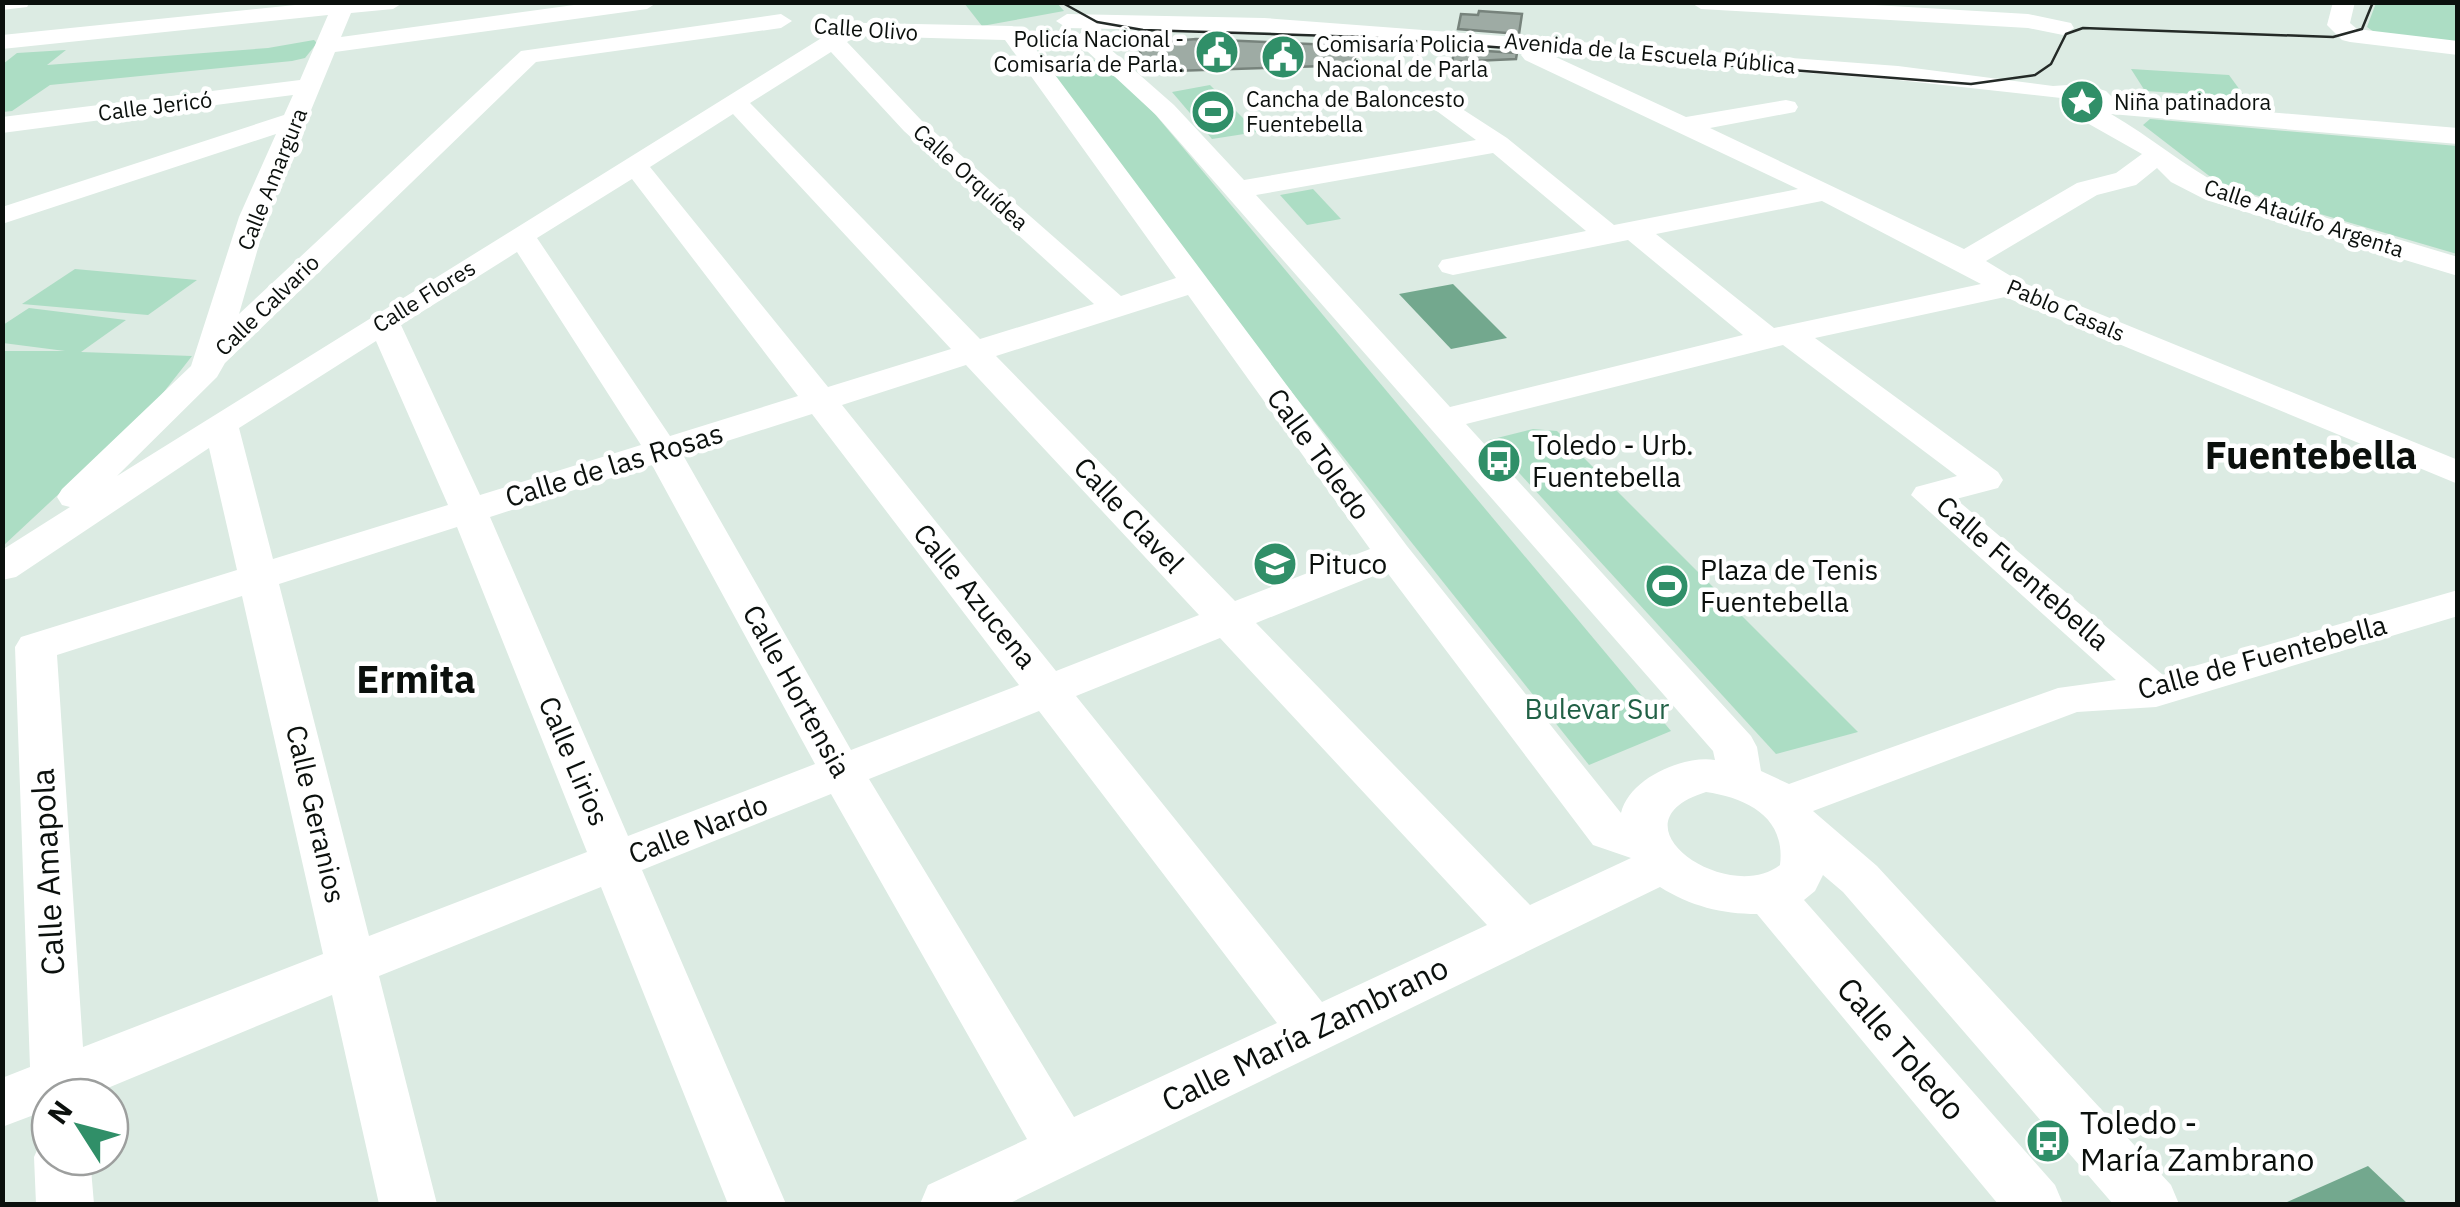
<svg xmlns="http://www.w3.org/2000/svg" width="2460" height="1207" font-family="'IBM Plex Sans',sans-serif">
	<style>
		.green { fill: #acddc4 }
		.water { fill: #73a88e }
		.building { fill: #9eaba4; stroke: #77837c; stroke-width: 2.5 }
		.lines { fill: none; stroke-linecap: round; stroke-linejoin: round }
		.minor { fill: #fff; fill-rule: evenodd }
		.tram { stroke: #242a27; stroke-width: 2.5 }
		.labels { text-anchor: middle; stroke-width: 9; stroke-linejoin: round; paint-order: stroke }
		.far-street-label { font-size: 22px; fill: #0b100d; stroke: #fff }
		.far-poi-label { font-size: 22px; fill: #0b100d; stroke: #fff; text-anchor: start }
		.poi-label { font-size: 28px; fill: #0b100d; stroke: #fff; text-anchor: start }
		.street-label { font-size: 28px; fill: #0b100d; stroke: #fff }
		.park-label { font-size: 28px; fill: #206045; stroke: #fff }
		.near-street-label { font-size: 32px; fill: #0b100d; stroke: #fff }
		.near-poi-label { font-size: 32px; fill: #0b100d; stroke: #fff; text-anchor: start }
		.district-label { font-size: 38px; font-weight: bold; fill: #0b100d; stroke: #fff }
	</style>
	<rect width="100%" height="100%" fill="#dcebe3"/>
	<g class="green">
		<polygon points="964,3 1057,3 1064,11 982,26"/>
		<polygon points="2376,3 2457,3 2457,42 2374,32 2367,27"/>
		<polygon points="314,40 317,43 305,58 292,61 50,85 12,111 3,112 3,64 17,53 66,50 47,65 268,48"/>
		<polygon points="1108,58 1671,731 1589,765 1034,69"/>
		<polygon points="2131,69 2229,75 2245,97 2145,91"/>
		<polygon points="1210,85 1257,132 1212,139 1172,92"/>
		<polygon points="2150,119 2457,146 2457,254 2221,185 2143,125"/>
		<polygon points="1313,189 1341,219 1307,225 1280,195"/>
		<polygon points="75,269 197,280 148,315 22,304"/>
		<polygon points="29,308 126,320 81,352 192,356 152,407 3,546 3,351 65,351 3,343 3,325"/>
		<polygon points="1533,429 1557,431 1858,732 1776,754 1489,440"/>
	</g>
	<g class="water">
		<polygon points="1453,284 1507,338 1451,349 1399,294"/>
		<polygon points="2368,1166 2408,1204 2285,1203"/>
	</g>
	<g class="building">
		<polygon points="1479,11 1522,14 1519,34 1458,29 1461,14 1478,15"/>
		<polygon points="1196,39 1355,46 1355,65 1143,72 1139,44"/>
		<polygon points="1455,49 1517,53 1516,59 1452,62"/>
	</g>
	<g class="lines">
		<g class="minor">
			<polygon points="2,2 30,2 27,7 2,10"/>
			<path d="M324 2H404L393 9 351 13 341 37 596 2H658L647 9 335 52 267 217 239 314 521 51 781 14 792 21 781 28 536 62 225 363 217 377 117 476 828 34 818 32 815 27 818 22 1012 26 1020 28 1407 546 1621 813C1629 779 1682 755 1715 760L1713 751 1156 115 1073 38 1084 31 1092 33 1174 105 1244 180 1476 140 1430 106 1427 101 1439 94 1507 138 1614 225 1798 189 1525 60 1521 55 1525 50 1264 32 1067 28 1056 21 1067 14 1264 18 1898 66 2053 86 2083 84 2106 91 2114 99 2458 128V144L2111 114C2151 137 2185 167 2226 188L2458 257V276L2206 200 2171 182 2157 168 2136 185 2097 195 1986 261 2019 281 2458 460V484L2005 297 1815 338 1998 472 2003 480 1998 488 1956 499 2163 675 2458 590V616L2156 707 2077 712 1813 811 1877 866 2171 1185 2179 1204H2113L1843 892 1823 875 1815 891 1804 900 2055 1185 2063 1204H1998L1757 914C1722 914 1690 906 1660 887L1008 1204H920L928 1185 1027 1139 831 794 642 870 786 1204H728L601 887 379 976 437 1204H379L332 995 86 1097H50V1118L39 1113 2 1127V1078L30 1067 15 647 21 637 237 570 209 448 16 577 2 580V550L70 507 62 505 57 497 62 489 191 366 239 217 276 134 2 224V207L284 115 293 95 2 133V117L300 80 328 15 2 49V35ZM857 36 1005 40 1176 278 1121 296 922 121 847 42ZM831 52 904 131 1094 304 980 339 750 103ZM1545 52 1898 80 2088 101 2073 105 2069 110 2073 115 2142 154 2116 173 2077 183 1964 249 1710 128 1795 112 1798 107 1795 102 1786 100 1686 117ZM733 114 951 349 828 387 650 167ZM1493 153 1586 231 1442 260 1438 266 1442 272 1453 275 1628 240 1743 335 1450 407 1256 195ZM632 179 798 396 670 436 537 238ZM1822 201 1981 284 1774 328 1656 234ZM517 252 641 445 480 495 401 325ZM1188 295 1370 549 1235 601 996 356ZM376 341 448 505 273 559 239 428ZM1783 345 1957 476 1916 487 1911 495 2116 680 2058 688 1789 784 1761 771 1757 747 1751 736 1466 424ZM966 365 1199 615 1056 671 842 405ZM812 414 1019 685 851 750 683 455ZM652 465 815 764 628 836 490 517ZM457 527 587 852 369 936 279 584ZM1386 571 1593 845 1631 858 1530 905 1256 623ZM242 596 323 954 83 1047 57 655ZM1220 638 1487 925 1322 1002 1076 696ZM1039 711 1277 1023 1074 1117 869 779ZM1706 792C1747 798 1786 817 1780 865 1727 906 1606 823 1706 792Z"/>
			<polygon points="1690,2 1823,2 2028,14 2071,23 2074,28 2063,35 2028,28 1701,9"/>
			<polygon points="2333,2 2355,2 2350,23 2357,29 2458,41 2458,55 2350,42 2342,40 2327,25"/>
			<polygon points="50,1136 50,1157 90,1157 94,1204 36,1204 34,1157 42,1139"/>
		</g>
		<polyline class="tram" points="1061,2 1097,22 1143,30 1363,37 1971,84 2035,75 2051,64 2066,34 2083,28 2333,37 2362,29 2373,2"/>
	</g>
	<defs>
		<symbol id="civic-disc" viewBox="-11 -11 22 22"><circle r="9.5" fill="#308f68" stroke="#fff"/><path d="M-.6-6.5H3V-4.5H.6V-3L4-1V1h2V6H-6V1h2V-1L-.6-3ZM-1.2 2.5V6h2.4V2.5Z" fill="#fff"/></symbol>
		<symbol id="sight-disc" viewBox="-11 -11 22 22"><circle r="9.5" fill="#308f68" stroke="#fff"/><path d="M0-6L1.8-2.2L6-1.7L2.9 1.2L3.7 5.4L0 3.3L-3.7 5.4L-2.9 1.2L-6-1.7L-1.8-2.2Z" fill="#fff"/></symbol>
		<symbol id="stadium-disc" viewBox="-11 -11 22 22"><circle r="9.5" fill="#308f68" stroke="#fff"/><path d="M0-5a6.5 5 0 1 0 0 10a6.5 5 0 1 0 0-10ZM-3.5-1.8h7v3.6h-7Z" fill="#fff"/></symbol>
		<symbol id="bus-disc" viewBox="-11 -11 22 22"><circle r="9.5" fill="#308f68" stroke="#fff"/><path d="M-5-6H5V4H4V6H2V4H-2V6H-4V4H-5ZM-3.5-4V0h7V-4ZM-3.5 1.2v1.5H-2V1.2ZM2 1.2v1.5H3.5V1.2Z" fill="#fff"/></symbol>
		<symbol id="school-disc" viewBox="-11 -11 22 22"><circle r="9.5" fill="#308f68" stroke="#fff"/><path d="M0-5L7-2L0 1L-7-2ZM-4 1L0 2.5L4 1V4Q0 6-4 4Z" fill="#fff"/></symbol>
	</defs>
	<g fill-rule="evenodd">
		<use href="#civic-disc" x="1192" y="27" width="50" height="50"/>
		<use href="#civic-disc" x="1258" y="32" width="50" height="50"/>
		<use href="#sight-disc" x="2057" y="77" width="50" height="50"/>
		<use href="#stadium-disc" x="1188" y="87" width="50" height="50"/>
		<use href="#bus-disc" x="1474" y="436" width="50" height="50"/>
		<use href="#school-disc" x="1250" y="539" width="50" height="50"/>
		<use href="#stadium-disc" x="1642" y="561" width="50" height="50"/>
		<use href="#bus-disc" x="2023" y="1116" width="50" height="50"/>
	</g>
	<g class="labels">
		<g class="far-street-label">
			<text transform="translate(866 29) rotate(4)" y="8">Calle Olivo</text>
			<text transform="translate(1650 53) rotate(5)" y="8">Avenida de la Escuela Pública</text>
			<text transform="translate(155 106) rotate(-7)" y="8">Calle Jericó</text>
			<text transform="translate(971 177) rotate(42)" y="8">Calle Orquídea</text>
			<text transform="translate(272 179) rotate(-68)" y="8">Calle Amargura</text>
			<text transform="translate(2304 218) rotate(18)" y="8">Calle Ataúlfo Argenta</text>
			<text transform="translate(424 296) rotate(-32)" y="8">Calle Flores</text>
			<text transform="translate(267 305) rotate(-44)" y="8">Calle Calvario</text>
			<text transform="translate(2066 310) rotate(23)" y="8">Pablo Casals</text>
		</g>
		<g class="far-poi-label">
			<text x="1184" y="47" text-anchor="end">Policía Nacional -<tspan x="1184" dy="25">Comisaría de Parla.</tspan></text>
			<text x="1316" y="52">Comisaría Policia<tspan x="1316" dy="25">Nacional de Parla</tspan></text>
			<text x="1246" y="107">Cancha de Baloncesto<tspan x="1246" dy="25">Fuentebella</tspan></text>
			<text x="2114" y="110">Niña patinadora</text>
		</g>
		<g class="poi-label">
			<text x="1532" y="455">Toledo - Urb.<tspan x="1532" dy="32">Fuentebella</tspan></text>
			<text x="1308" y="574">Pituco</text>
			<text x="1700" y="580">Plaza de Tenis<tspan x="1700" dy="32">Fuentebella</tspan></text>
		</g>
		<g class="street-label">
			<text transform="translate(1319 454) rotate(54)" y="10">Calle Toledo</text>
			<text transform="translate(614 465) rotate(-17)" y="10">Calle de las Rosas</text>
			<text transform="translate(1129 515) rotate(47)" y="10">Calle Clavel</text>
			<text transform="translate(2023 573) rotate(41)" y="10">Calle Fuentebella</text>
			<text transform="translate(975 596) rotate(51)" y="10">Calle Azucena</text>
			<text transform="translate(2262 657) rotate(-15)" y="10">Calle de Fuentebella</text>
			<text transform="translate(797 691) rotate(61)" y="10">Calle Hortensia</text>
			<text transform="translate(574 761) rotate(67)" y="10">Calle Lirios</text>
			<text transform="translate(316 814) rotate(77)" y="10">Calle Geranios</text>
			<text transform="translate(698 829) rotate(-21)" y="10">Calle Nardo</text>
		</g>
		<g class="park-label">
			<text x="1597" y="719">Bulevar Sur</text>
		</g>
		<g class="near-street-label">
			<text transform="translate(48 872) rotate(-93)" y="11">Calle Amapola</text>
			<text transform="translate(1305 1034) rotate(-26)" y="11">Calle María Zambrano</text>
			<text transform="translate(1901 1049) rotate(49)" y="11">Calle Toledo</text>
		</g>
		<g class="near-poi-label">
			<text x="2080" y="1134">Toledo -<tspan x="2080" dy="37">María Zambrano</tspan></text>
		</g>
		<g class="district-label">
			<text x="2311" y="469">Fuentebella</text>
			<text x="416" y="693">Ermita</text>
		</g>
	</g>
	<rect width="2460" height="1207" fill="none" stroke="#0b100d" stroke-width="10"/>
	<g transform="translate(80 1127) rotate(306)"><circle r="48" fill="#ffffff" stroke="#9d9f9e" stroke-width="2.5"/>
	<path d="M0-8L18 38L0 25L-18 38Z" fill="#308f68"/>
	<text y="-15" font-size="28" font-weight="bold" text-anchor="middle" fill="#0b100d">N</text>
	</g>
</svg>
